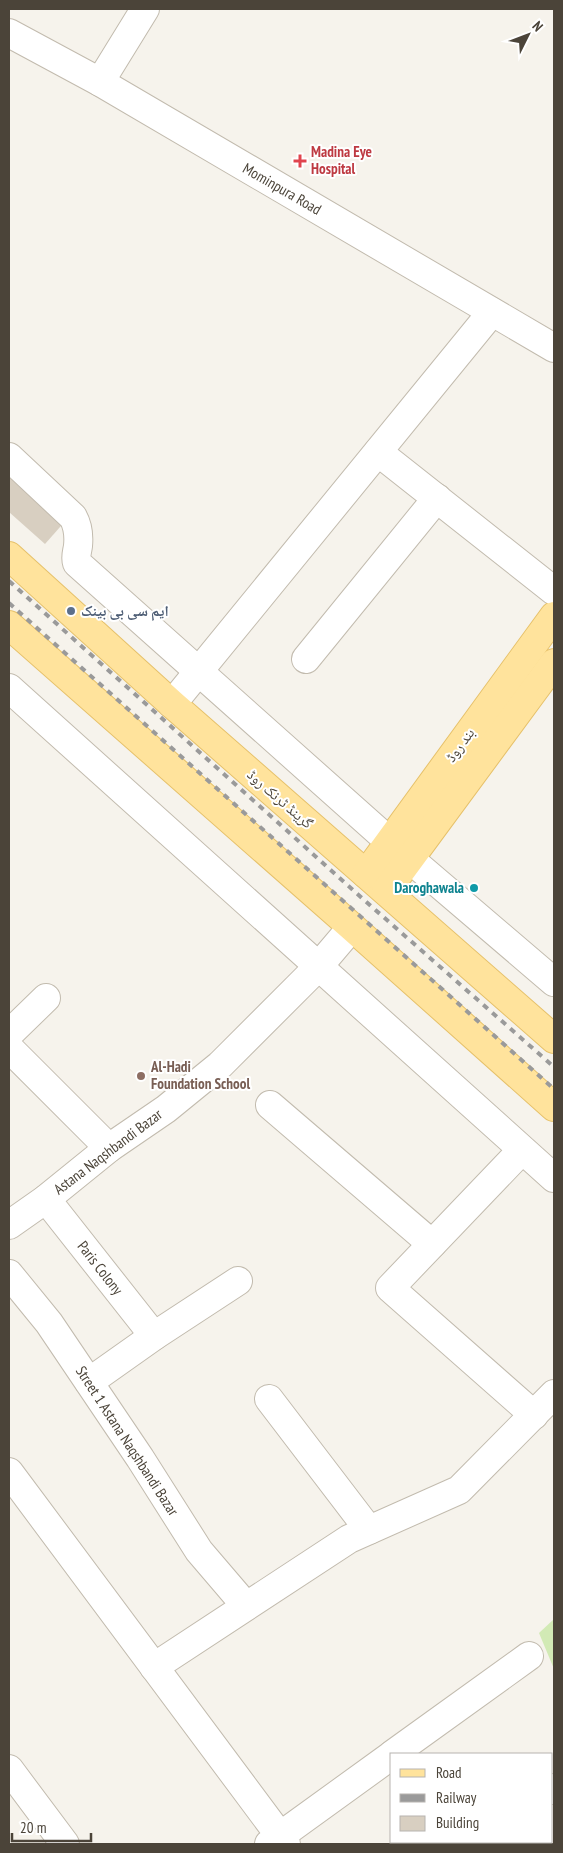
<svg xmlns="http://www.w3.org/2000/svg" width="563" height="1853" font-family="'PT Sans Narrow','Noto Naskh Arabic',sans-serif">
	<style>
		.green { fill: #d2eab5 }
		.building { fill: #d8cfc1 }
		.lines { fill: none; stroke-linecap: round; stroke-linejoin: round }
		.minor-casing { stroke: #c2bbae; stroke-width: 30 }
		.major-casing { stroke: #e6c16a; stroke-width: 30 }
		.minor { stroke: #fff; stroke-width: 28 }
		.major { stroke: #ffe39c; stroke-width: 28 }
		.rail { stroke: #9a9a9a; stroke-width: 4; stroke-dasharray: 6 6; stroke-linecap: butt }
		.health-dot { fill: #e0444e; stroke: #fff; stroke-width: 2 }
		.service-dot { fill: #5c6f8a; stroke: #fff; stroke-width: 2 }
		.culture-dot { fill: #0f9aa8; stroke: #fff; stroke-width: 2 }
		.education-dot { fill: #8d6e63; stroke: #fff; stroke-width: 2 }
		.labels { text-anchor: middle; stroke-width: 4; stroke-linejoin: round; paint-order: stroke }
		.health-label { font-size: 15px; font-weight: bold; fill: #be3a42; stroke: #fff; text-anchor: start }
		.street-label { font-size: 15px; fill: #4b4439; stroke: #fff }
		.service-label { font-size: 15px; font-weight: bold; fill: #4e5e75; stroke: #fff; text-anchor: start }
		.culture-label { font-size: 15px; font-weight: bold; fill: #0d838f; stroke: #fff; text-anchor: end }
		.education-label { font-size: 15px; font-weight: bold; fill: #785e54; stroke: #fff; text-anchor: start }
	</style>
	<rect width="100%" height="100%" fill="#f6f3ec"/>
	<polygon class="green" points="554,1619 554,1669 539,1633"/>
	<polygon class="building" points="9,463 68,518 45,544 9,512"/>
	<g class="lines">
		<defs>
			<g id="minor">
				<polyline points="9,33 100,82 554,348"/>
				<polyline points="100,82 145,9"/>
				<polyline points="378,452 554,591"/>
				<path d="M9 457 73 517C78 526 79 536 78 546 77 553 75 557 77 563L390 842 554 982"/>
				<polyline points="306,659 437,498"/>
				<polyline points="9,688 554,1178"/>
				<polyline points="172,704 492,312"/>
				<polyline points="9,1034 46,998"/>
				<polyline points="9,1048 109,1148"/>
				<polyline points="270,1105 432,1244"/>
				<polyline points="522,1150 390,1288 534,1415"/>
				<polyline points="46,1199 154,1336"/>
				<polyline points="9,1225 46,1199 109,1148 166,1109 220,1065 318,967 352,927"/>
				<polyline points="9,1274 49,1323 140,1458 199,1551 246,1606"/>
				<polyline points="89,1382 154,1336 238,1281"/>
				<polyline points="269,1399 369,1530"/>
				<polyline points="9,1472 286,1844"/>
				<polyline points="154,1667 349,1539 459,1490 554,1394"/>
				<polyline points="393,1754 529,1656"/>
				<polyline points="9,1769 65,1844"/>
				<polyline points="552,1790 554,1788"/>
				<polyline points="269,1844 392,1755"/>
				<polyline points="478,1844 482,1842"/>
			</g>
			<g id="major">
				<polyline points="9,556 172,704 554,1039"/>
				<polyline points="9,625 352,927 554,1107"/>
				<polyline points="366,874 554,616"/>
				<polyline points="386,891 554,663"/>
			</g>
		</defs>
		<use href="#minor" class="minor-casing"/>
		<use href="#major" class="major-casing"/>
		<use href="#minor" class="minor"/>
		<use href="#major" class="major"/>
		<g class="rail">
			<polyline points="9,581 363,899 554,1067"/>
			<polyline points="9,603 554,1089"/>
		</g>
	</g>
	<path class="health-dot" d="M297.5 153.5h5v5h5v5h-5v5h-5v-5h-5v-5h5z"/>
	<circle class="service-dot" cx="71" cy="611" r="5"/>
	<circle class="culture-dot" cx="474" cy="888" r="5"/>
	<circle class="education-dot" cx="141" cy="1076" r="5"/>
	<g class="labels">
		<g class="health-label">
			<text x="311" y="157">Madina Eye<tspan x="311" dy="17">Hospital</tspan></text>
		</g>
		<g class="street-label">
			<text transform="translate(282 189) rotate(30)" y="5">Mominpura Road</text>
			<text transform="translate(460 745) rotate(-54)" y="5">بند روڈ</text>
			<text transform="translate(280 799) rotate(41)" y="5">گرینڈ ٹرنک روڈ</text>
			<text transform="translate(108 1152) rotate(-37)" y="5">Astana Naqshbandi Bazar</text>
			<text transform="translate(100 1268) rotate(52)" y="5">Paris Colony</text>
			<text transform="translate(127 1441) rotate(57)" y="5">Street 1 Astana Naqshbandi Bazar</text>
		</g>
		<g class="service-label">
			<text x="81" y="616">ایم سی بی بینک</text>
		</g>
		<g class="culture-label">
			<text x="464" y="893">Daroghawala</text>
		</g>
		<g class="education-label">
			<text x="151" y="1072">Al-Hadi<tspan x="151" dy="17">Foundation School</tspan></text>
		</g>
	</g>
	<rect width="563" height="1853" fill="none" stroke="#4b4439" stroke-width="20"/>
	<rect x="390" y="1753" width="162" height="90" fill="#ffffff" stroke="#b7b4b0"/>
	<rect x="400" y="1769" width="25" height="8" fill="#ffe39c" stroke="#b7b4b0"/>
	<text x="436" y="1778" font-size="15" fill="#4b4439">Road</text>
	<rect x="400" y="1794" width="25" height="8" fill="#9a9a9a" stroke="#b7b4b0"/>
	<text x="436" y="1803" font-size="15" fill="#4b4439">Railway</text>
	<rect x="400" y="1816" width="25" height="15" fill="#d8cfc1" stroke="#b7b4b0"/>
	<text x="436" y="1828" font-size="15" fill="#4b4439">Building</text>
	<g transform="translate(528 35) rotate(48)" stroke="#ffffff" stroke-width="4" paint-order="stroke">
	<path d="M0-4L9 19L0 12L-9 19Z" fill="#4b4439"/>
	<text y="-8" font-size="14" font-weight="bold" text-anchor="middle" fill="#4b4439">N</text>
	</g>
	<path d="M12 1833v8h79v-8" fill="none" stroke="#4b4439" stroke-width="2.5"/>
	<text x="20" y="1833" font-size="15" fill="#4b4439" stroke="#ffffff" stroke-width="4" paint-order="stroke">20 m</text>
</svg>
